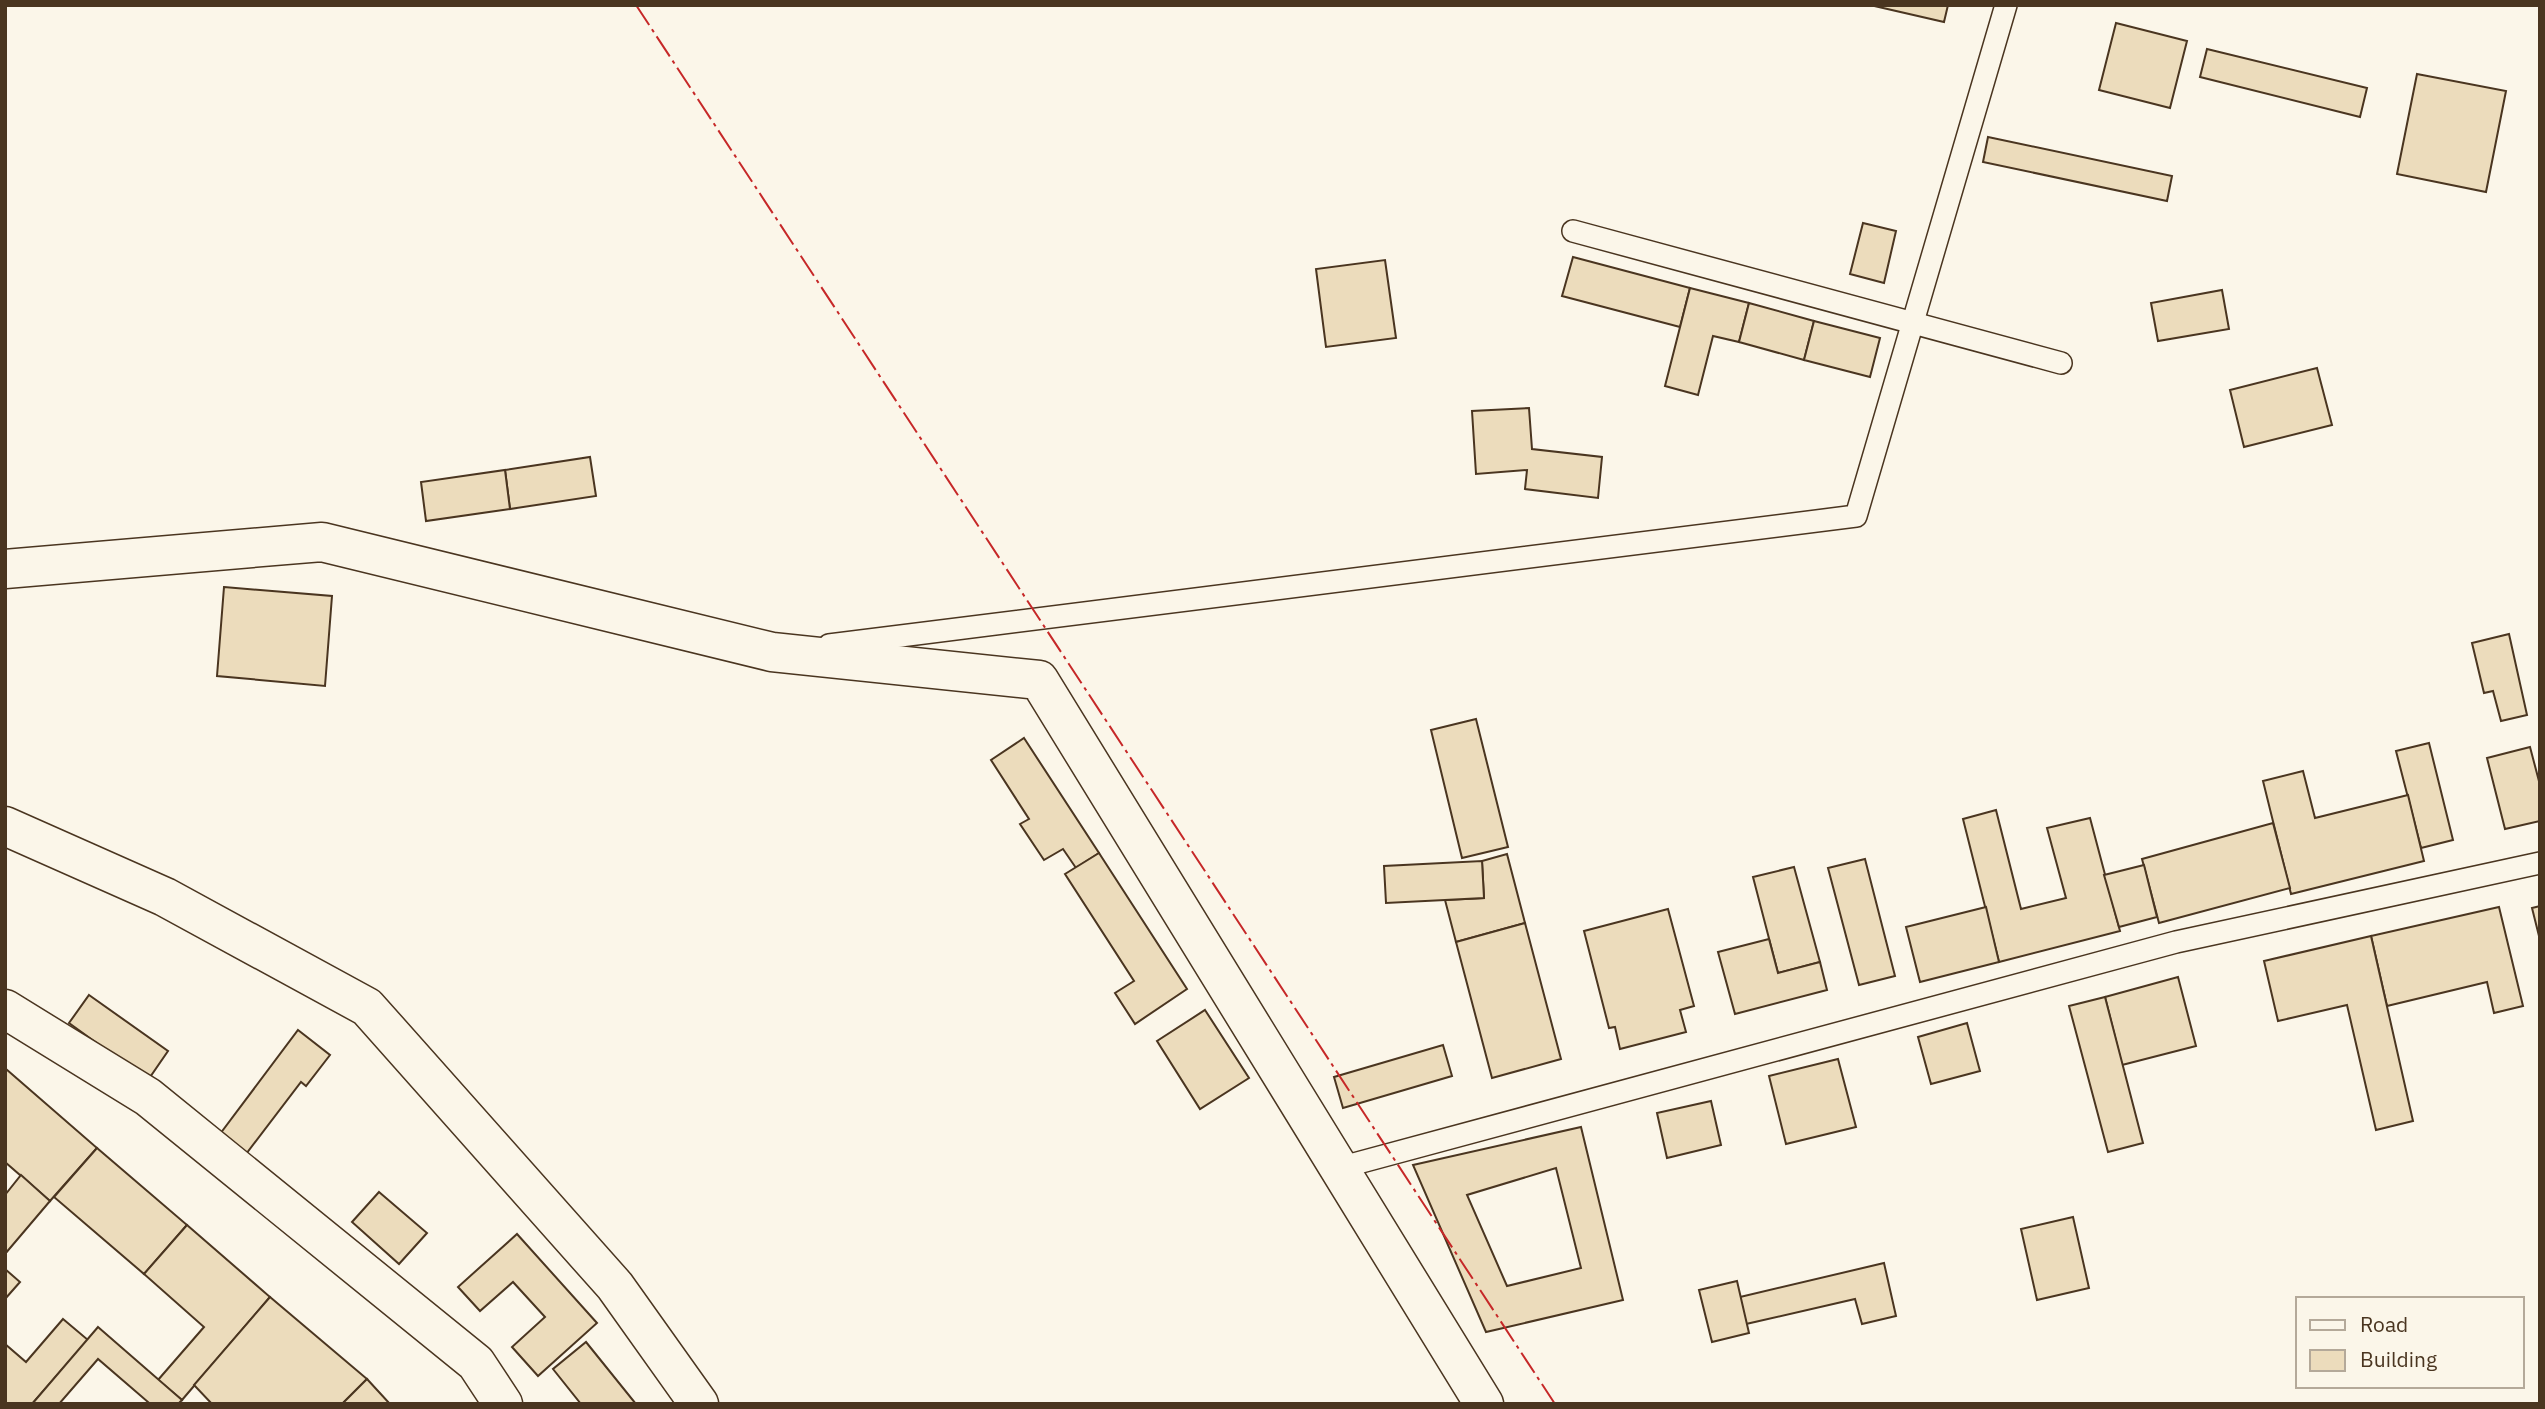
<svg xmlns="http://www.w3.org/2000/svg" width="2545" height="1409" font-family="'IBM Plex Sans',sans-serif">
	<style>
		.building { fill: #ecdcbc; stroke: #4a3520; stroke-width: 2; fill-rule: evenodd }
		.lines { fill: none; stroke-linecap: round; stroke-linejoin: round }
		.service-casing { stroke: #4a3520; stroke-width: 24 }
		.minor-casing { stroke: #4a3520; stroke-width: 41 }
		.service { stroke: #fbf6e9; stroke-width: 21 }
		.minor { stroke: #fbf6e9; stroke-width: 38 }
		.power { stroke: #c62828; stroke-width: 2; stroke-dasharray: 24 5 3.5 5; stroke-linecap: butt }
	</style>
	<rect width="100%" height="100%" fill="#fbf6e9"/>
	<g class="building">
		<polygon points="1870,5 1948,5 1944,22"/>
		<polygon points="2116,23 2187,41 2170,108 2099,90"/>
		<polygon points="2207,49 2367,88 2360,117 2200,77"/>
		<polygon points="2417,74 2506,91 2486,192 2397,174"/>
		<polygon points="1988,137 2172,176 2167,201 1983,162"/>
		<polygon points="1863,223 1896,231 1884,283 1850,274"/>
		<polygon points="1573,257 1690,288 1680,327 1562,296"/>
		<polygon points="1385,260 1396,338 1326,347 1316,269"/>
		<polygon points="1690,288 1749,303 1739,342 1713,336 1698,395 1665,386"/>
		<polygon points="2222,290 2229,329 2158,341 2151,303"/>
		<polygon points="1749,303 1814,321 1804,360 1739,342"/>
		<polygon points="1814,321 1880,338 1870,377 1804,360"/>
		<polygon points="2317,368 2332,425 2244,447 2230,390"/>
		<polygon points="1529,408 1532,449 1602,457 1598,498 1525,489 1527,470 1476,474 1472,411"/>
		<polygon points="590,457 596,496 510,509 505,470"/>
		<polygon points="505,470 510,509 426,521 421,482"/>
		<polygon points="224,587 332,596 325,686 217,676"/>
		<polygon points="2509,634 2527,715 2501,721 2493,691 2484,693 2472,643"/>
		<polygon points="1476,719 1508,847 1462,858 1431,730"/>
		<polygon points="1024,738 1099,853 1076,868 1063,849 1044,860 1020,824 1029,819 991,760"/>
		<polygon points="2429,743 2453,840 2421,848 2396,751"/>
		<polygon points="2530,747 2540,785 2540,821 2505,829 2487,758"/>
		<polygon points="2303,771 2315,818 2408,795 2424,861 2291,894 2263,781"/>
		<polygon points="1996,810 2021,909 2066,898 2047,828 2090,818 2120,931 1999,962 1963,819"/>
		<polygon points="2273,823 2290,888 2159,923 2142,859"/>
		<polygon points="1099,853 1187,989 1135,1024 1115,993 1134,981 1065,874"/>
		<polygon points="1507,854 1525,923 1456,942 1445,900 1484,898 1482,861"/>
		<polygon points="1865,859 1895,976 1859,985 1828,868"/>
		<polygon points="1482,861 1484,898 1386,903 1384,866"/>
		<polygon points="2144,865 2157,917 2119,927 2104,875"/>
		<polygon points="1794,867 1820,962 1778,973 1753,877"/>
		<polygon points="2540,906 2540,940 2532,908"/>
		<polygon points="1986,907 1999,962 1920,982 1906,927"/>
		<polygon points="2499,907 2523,1006 2494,1013 2487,982 2387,1006 2371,936"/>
		<polygon points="1668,909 1694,1006 1680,1010 1686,1032 1620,1049 1615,1027 1609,1028 1584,931"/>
		<polygon points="1525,923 1561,1059 1492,1078 1456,942"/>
		<polygon points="2371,936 2413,1121 2376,1130 2347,1005 2278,1021 2264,961"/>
		<polygon points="1769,939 1778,973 1820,962 1827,990 1735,1014 1718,952"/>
		<polygon points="2178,977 2196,1046 2122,1065 2105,997"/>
		<polygon points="89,995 168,1051 148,1080 69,1023"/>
		<polygon points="2105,997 2143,1143 2108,1152 2069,1006"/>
		<polygon points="1205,1010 1249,1078 1200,1109 1157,1041"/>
		<polygon points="1967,1023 1980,1071 1931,1084 1918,1037"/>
		<polygon points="298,1030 330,1055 306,1086 301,1082 246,1154 220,1134"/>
		<polygon points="1443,1045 1452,1076 1343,1108 1334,1077"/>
		<polygon points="1838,1059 1856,1127 1786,1144 1769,1076"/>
		<polygon points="6,1069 97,1148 50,1201 5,1162"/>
		<polygon points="1711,1101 1721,1145 1667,1158 1657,1113"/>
		<path d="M1581 1127 1623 1300 1486 1332 1413 1165ZM1556 1168 1581 1268 1507 1286 1467 1195Z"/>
		<polygon points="97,1148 187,1225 144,1274 54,1197"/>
		<polygon points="21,1175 50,1201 5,1254 5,1195"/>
		<polygon points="379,1192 427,1233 399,1264 352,1222"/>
		<polygon points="2073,1217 2089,1288 2037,1300 2021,1229"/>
		<polygon points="187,1225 270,1297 182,1400 158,1380 204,1327 144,1274"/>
		<polygon points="517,1234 597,1323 538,1376 512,1347 545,1317 513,1282 480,1311 458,1287"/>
		<polygon points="1884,1263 1896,1316 1862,1324 1855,1299 1746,1324 1740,1297"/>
		<polygon points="5,1269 20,1282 5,1299"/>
		<polygon points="1737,1281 1749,1333 1712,1342 1699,1290"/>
		<polygon points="270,1297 367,1379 342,1404 212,1404 194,1385"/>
		<polygon points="63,1319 88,1340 32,1404 5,1404 5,1344 26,1362"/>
		<polygon points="98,1327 182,1400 178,1404 146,1404 148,1402 98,1359 59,1404 32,1404"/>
		<polygon points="586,1342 636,1404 581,1404 553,1369"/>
		<polygon points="367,1379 390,1404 342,1404"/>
	</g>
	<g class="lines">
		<defs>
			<g id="service">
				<polyline points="1573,231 2061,363"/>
				<polyline points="829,645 1856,516 2006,5"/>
				<polyline points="1339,1168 2176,942 2540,863"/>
			</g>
			<g id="minor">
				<polyline points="5,569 322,542 772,652 1039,680 1484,1404"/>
				<polyline points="5,826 165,897 367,1007 615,1286 699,1404"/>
				<polyline points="5,1009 148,1097 476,1363 503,1404"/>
			</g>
		</defs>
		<use href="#service" class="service-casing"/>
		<use href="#minor" class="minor-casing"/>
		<use href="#service" class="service"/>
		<use href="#minor" class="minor"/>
		<polyline class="power" points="636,5 1555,1404"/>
	</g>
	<rect width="2545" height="1409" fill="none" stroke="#4a3520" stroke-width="14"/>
	<rect x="2296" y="1297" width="228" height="91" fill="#fbf6e9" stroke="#b4a999" stroke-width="2"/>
	<rect x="2310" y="1320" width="35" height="10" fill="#fbf6e9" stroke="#b4a999" stroke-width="2"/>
	<text x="2360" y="1332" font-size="21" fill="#4a3520">Road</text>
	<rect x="2310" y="1350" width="35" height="21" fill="#ecdcbc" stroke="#b4a999" stroke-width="2"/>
	<text x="2360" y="1367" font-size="21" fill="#4a3520">Building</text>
</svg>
